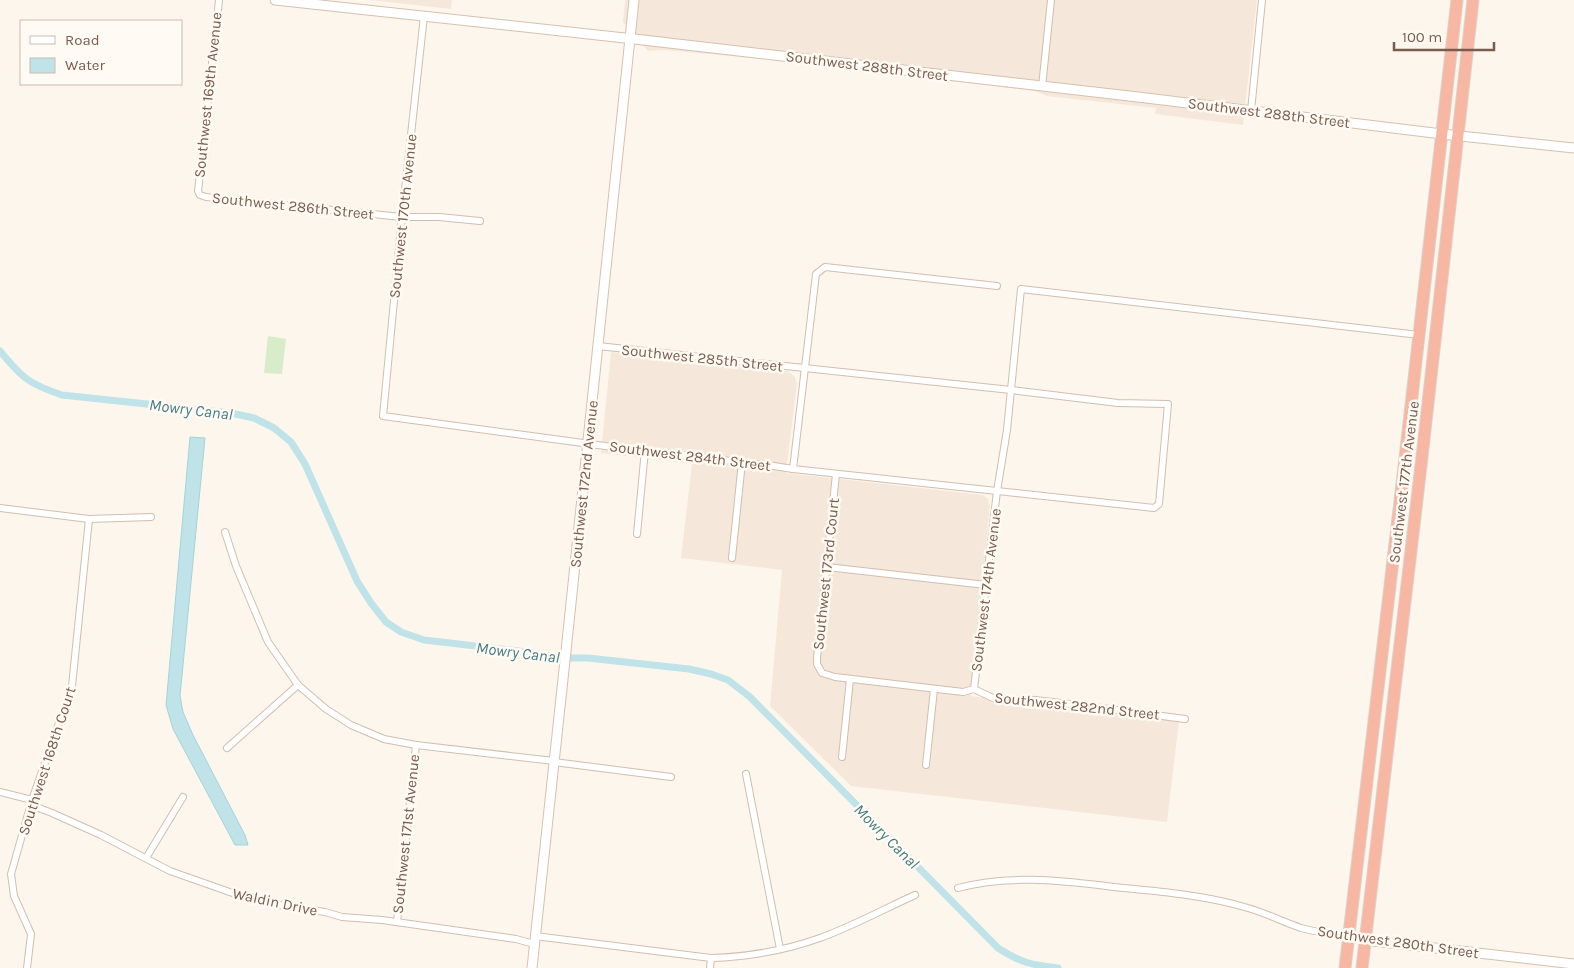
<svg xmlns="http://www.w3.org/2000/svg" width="1574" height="968" font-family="Karla,sans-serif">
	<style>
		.residential { fill: #f5e8da }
		.green { fill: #d8ecc9 }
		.water { fill: #bfe3e8; stroke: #a5d3da }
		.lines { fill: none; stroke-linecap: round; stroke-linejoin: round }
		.canal { stroke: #bfe3e8; stroke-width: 7 }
		.street-casing { stroke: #d1beb0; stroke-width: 8 }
		.secondary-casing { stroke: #d6c0b0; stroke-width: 11 }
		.highway-casing { stroke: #dad1cd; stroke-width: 13 }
		.street { stroke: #fff; stroke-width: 6 }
		.secondary { stroke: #fff; stroke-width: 9 }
		.highway { stroke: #f7b7a3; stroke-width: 11 }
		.labels { text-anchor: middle; stroke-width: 5; stroke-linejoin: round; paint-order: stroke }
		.street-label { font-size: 15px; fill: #7a5c4d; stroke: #fffaf3 }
		.water-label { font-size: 16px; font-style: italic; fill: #437c86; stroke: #fffaf3 }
	</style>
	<rect width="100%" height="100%" fill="#fdf6ec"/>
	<g class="residential">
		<polygon points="369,0 452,0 451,9"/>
		<polygon points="625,0 1257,0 1243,125 1155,114 1156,108 1047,96 1035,91 755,58 664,50 648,51 623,22"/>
		<polygon points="611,352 788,371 794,376 797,383 786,473 983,495 988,499 990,506 971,696 1179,721 1167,822 851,786 770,706 782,570 681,558 692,464 601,453"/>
	</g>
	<polygon class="green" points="268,336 286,339 282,374 264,373"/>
	<polygon class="water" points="190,437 205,438 180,696 183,712 193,735 245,835 248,845 235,845 173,729 166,705"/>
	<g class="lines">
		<path class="canal" d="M0 351C22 378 29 384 62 395L231 413 254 418 274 428 291 442 305 464 357 581 371 603 386 622 401 632 424 640 527 652 560 658H588L689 669 711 674 728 680 750 697 998 948C1021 963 1032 965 1058 968"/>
		<defs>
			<g id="street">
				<polyline points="219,0 198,191 200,195 206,197 402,217 439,217 480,221"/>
				<polyline points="424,16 402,217 383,416 605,446 774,466 793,469 1154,508 1159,504 1168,404 1118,403 1011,390 598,346"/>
				<polyline points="1042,87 1051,0"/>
				<polyline points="1251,111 1262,0"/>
				<polyline points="793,469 816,274 825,267 997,286"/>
				<polyline points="836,474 817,658 817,664 822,673 835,677 963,692 974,689 993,698 1035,700 1079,705 1185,719"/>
				<polyline points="0,508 89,519 151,517"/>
				<polyline points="225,532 236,566 268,642 298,685 326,709 351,725 384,739 416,745 554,761"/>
				<polyline points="637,534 645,450"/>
				<polyline points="732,558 742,462"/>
				<polyline points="827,567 986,585"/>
				<polyline points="974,689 997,491 1007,430 1021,289 1419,335"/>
				<polyline points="227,748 298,685"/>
				<polyline points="842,757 850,679"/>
				<polyline points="554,762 671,777"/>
				<polyline points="926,765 934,689"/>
				<polyline points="746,774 780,949"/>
				<polyline points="0,792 32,800"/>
				<polyline points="31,805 52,813 101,835 170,871 241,896 272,904 325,912 342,917 382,920 516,939 534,944"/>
				<polyline points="146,858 183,797"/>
				<path d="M958 888C1013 873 1069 882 1124 888 1166 892 1208 896 1248 908 1266 913 1283 922 1301 928 1322 934 1344 934 1365 940"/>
				<polyline points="397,922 416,745"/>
				<path d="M535 936 711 958C747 957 786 950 820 938 853 926 884 909 915 895"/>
				<polyline points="27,968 31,934 14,896 11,874 32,800 72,686 89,519"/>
				<polyline points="710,968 711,958"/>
			</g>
			<g id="secondary">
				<polyline points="275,0 643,40 1138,97 1442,134 1574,148"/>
				<polyline points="1365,940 1574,964"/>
				<polyline points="532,968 566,651 634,0"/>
			</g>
			<g id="highway">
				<polyline points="1345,968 1404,467 1457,0"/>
				<polyline points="1362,968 1422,457 1473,0"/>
			</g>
		</defs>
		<use href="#street" class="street-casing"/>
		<use href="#secondary" class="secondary-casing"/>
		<use href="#highway" class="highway-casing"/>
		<use href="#street" class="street"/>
		<use href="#secondary" class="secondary"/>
		<use href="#highway" class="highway"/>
	</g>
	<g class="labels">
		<g class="street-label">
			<text transform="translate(867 66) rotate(7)" y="5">Southwest 288th Street</text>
			<text transform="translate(208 95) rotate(-84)" y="5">Southwest 169th Avenue</text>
			<text transform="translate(1269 113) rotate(7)" y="5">Southwest 288th Street</text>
			<text transform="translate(293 206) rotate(6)" y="5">Southwest 286th Street</text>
			<text transform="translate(403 216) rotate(-84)" y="5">Southwest 170th Avenue</text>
			<text transform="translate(702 358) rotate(6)" y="5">Southwest 285th Street</text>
			<text transform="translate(690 456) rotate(7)" y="5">Southwest 284th Street</text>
			<text transform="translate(1404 482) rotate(-83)" y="5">Southwest 177th Avenue</text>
			<text transform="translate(584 484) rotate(-84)" y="5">Southwest 172nd Avenue</text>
			<text transform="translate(826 574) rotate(-84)" y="5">Southwest 173rd Court</text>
			<text transform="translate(986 590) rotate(-83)" y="5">Southwest 174th Avenue</text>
			<text transform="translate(1077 706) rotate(6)" y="5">Southwest 282nd Street</text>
			<text transform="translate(47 761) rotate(-72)" y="5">Southwest 168th Court</text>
			<text transform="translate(406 834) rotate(-84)" y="5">Southwest 171st Avenue</text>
			<text transform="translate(275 902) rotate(12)" y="5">Waldin Drive</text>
			<text transform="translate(1398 942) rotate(8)" y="5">Southwest 280th Street</text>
		</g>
		<g class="water-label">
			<text transform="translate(191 409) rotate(7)" y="6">Mowry Canal</text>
			<text transform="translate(518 652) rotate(7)" y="6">Mowry Canal</text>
			<text transform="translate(887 836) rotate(45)" y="6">Mowry Canal</text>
		</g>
	</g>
	<rect x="20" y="20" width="162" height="65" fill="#fffaf3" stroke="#cabbb1"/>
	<rect x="30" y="36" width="25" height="8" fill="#ffffff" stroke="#cabbb1"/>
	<text x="65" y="45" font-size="15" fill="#7a5c4d">Road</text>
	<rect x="30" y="58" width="25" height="15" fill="#bfe3e8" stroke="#cabbb1"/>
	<text x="65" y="70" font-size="15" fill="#7a5c4d">Water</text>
	<path d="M1394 42v8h100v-8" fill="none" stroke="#7a5c4d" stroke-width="2.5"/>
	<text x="1402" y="42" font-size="15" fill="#7a5c4d" stroke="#fffaf3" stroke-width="4" paint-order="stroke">100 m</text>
</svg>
